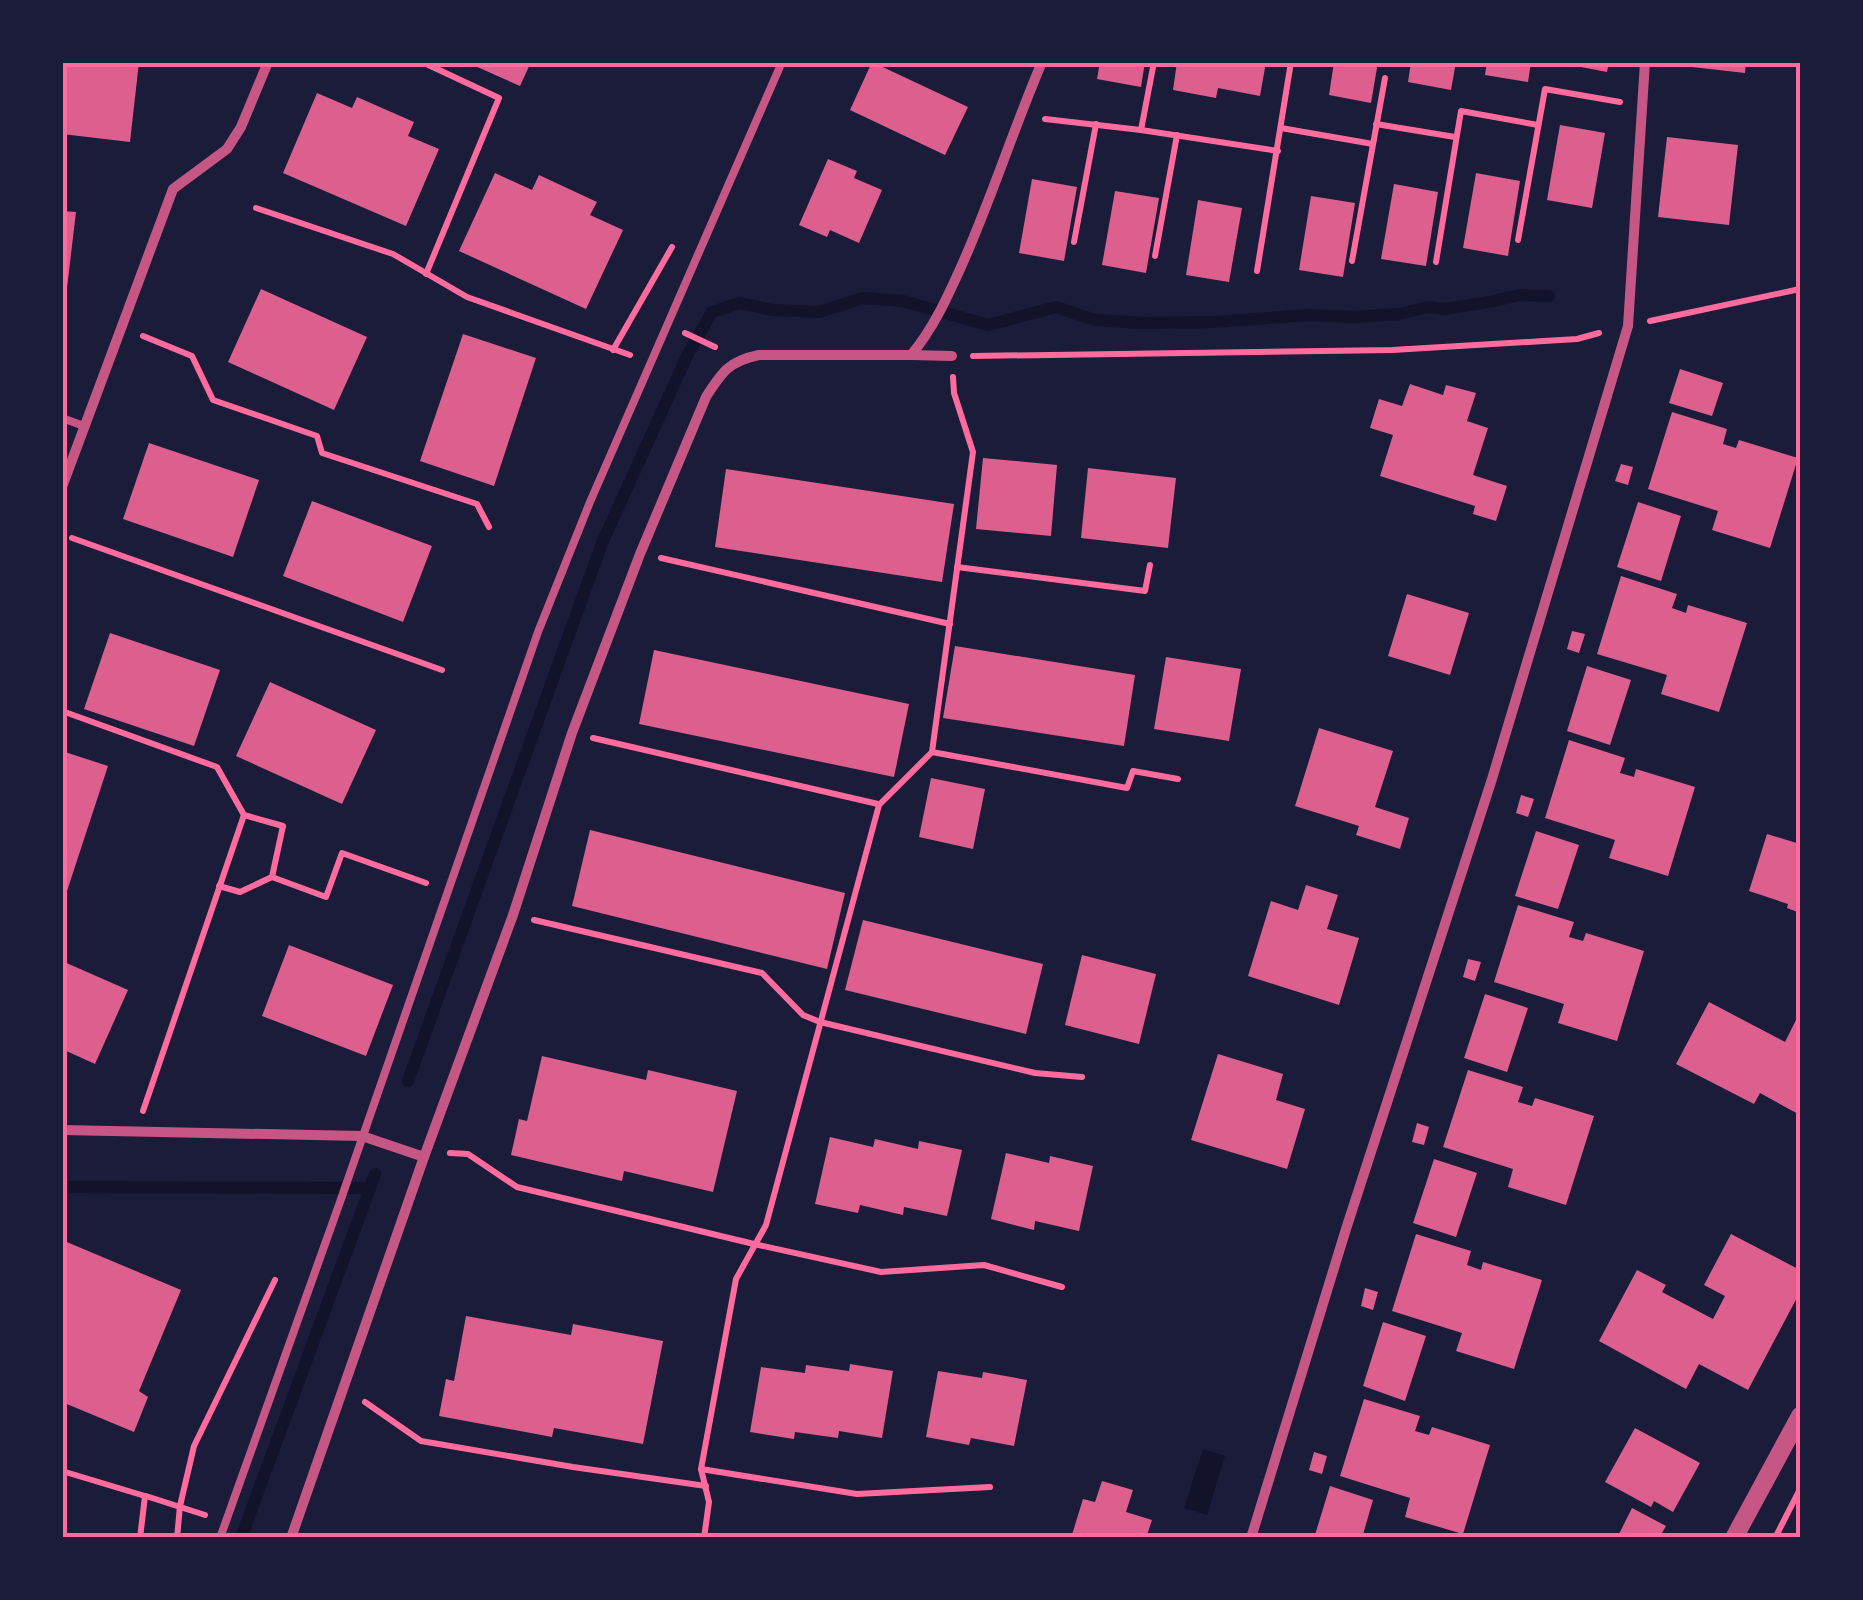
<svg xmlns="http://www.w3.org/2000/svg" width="1863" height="1600" font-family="'Varela Round',sans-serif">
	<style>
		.water { fill: #12122b }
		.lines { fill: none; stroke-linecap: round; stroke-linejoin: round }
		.stream { stroke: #12122b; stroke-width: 12 }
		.building { fill: #dd5f8e }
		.path { stroke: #ff6b9d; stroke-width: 6 }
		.service { stroke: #c65784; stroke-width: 8 }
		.minor { stroke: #c65784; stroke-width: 10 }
		.tertiary { stroke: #c65784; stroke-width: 18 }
		.neatline { fill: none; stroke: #ff6b9d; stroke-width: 4 }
	</style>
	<rect width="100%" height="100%" fill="#1b1b3a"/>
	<polygon class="water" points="1203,1449 1225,1456 1207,1515 1184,1508"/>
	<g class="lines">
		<g class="stream">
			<polyline points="408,1081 602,543 687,356 712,312 740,303 772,310 819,312 863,298 903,301 988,325 1056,307 1095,320 1143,323 1214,322 1308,315 1354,317 1399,314 1428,307 1445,309 1489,302 1520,295 1549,296"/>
			<polyline points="62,1187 370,1188 375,1174"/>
			<polyline points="241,1538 370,1188"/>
		</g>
	</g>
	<g class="building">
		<polygon points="62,62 139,62 130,142 62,134"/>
		<polygon points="466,62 531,62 520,86"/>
		<polygon points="872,62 968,107 945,155 850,110"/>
		<polygon points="1100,62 1145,62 1141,87 1097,79"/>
		<polygon points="1177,62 1266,62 1260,96 1218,88 1216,98 1173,90"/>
		<polygon points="1334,62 1378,62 1371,103 1329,95"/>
		<polygon points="1411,62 1456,62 1451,90 1408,82"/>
		<polygon points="1487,62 1531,62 1528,82 1485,75"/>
		<polygon points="1565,62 1609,62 1607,72 1565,64"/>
		<polygon points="1684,62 1746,62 1745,73 1683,66"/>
		<polygon points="317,93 352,108 357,97 414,122 408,136 439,149 406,226 283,173"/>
		<polygon points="1560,125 1605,133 1592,208 1547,200"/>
		<polygon points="1667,137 1738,145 1729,225 1658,217"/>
		<polygon points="828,159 857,171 854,178 882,190 859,243 830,230 827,237 799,225"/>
		<polygon points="495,173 532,190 539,175 597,202 590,215 623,230 586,309 459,251"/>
		<polygon points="1476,173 1520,181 1508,256 1463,248"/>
		<polygon points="1032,179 1077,187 1064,261 1019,253"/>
		<polygon points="1394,184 1438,192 1426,266 1381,259"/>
		<polygon points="1115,191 1159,198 1146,273 1102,265"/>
		<polygon points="1311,196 1355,203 1343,277 1299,270"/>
		<polygon points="1198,200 1242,208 1229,282 1186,275"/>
		<polygon points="62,211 76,212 65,305 62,305"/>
		<polygon points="261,289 367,337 334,410 228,362"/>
		<polygon points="463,334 536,358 494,486 420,461"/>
		<polygon points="1680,369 1723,383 1712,416 1669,403"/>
		<polygon points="1410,384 1443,395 1446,385 1476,393 1467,421 1488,428 1473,475 1507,486 1496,521 1473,514 1475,506 1380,476 1393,435 1370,428 1379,399 1402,406"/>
		<polygon points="1672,412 1727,429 1723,444 1736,448 1739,440 1798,458 1770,548 1712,530 1718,511 1648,489"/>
		<polygon points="149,443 259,480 233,557 123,519"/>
		<polygon points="983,458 1057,465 1051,536 976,529"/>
		<polygon points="1621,464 1633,467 1628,485 1615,481"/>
		<polygon points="1088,468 1176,478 1168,548 1081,538"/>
		<polygon points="726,469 954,504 942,582 715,547"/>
		<polygon points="312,501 432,546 403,622 283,576"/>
		<polygon points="1638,502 1681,516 1661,581 1617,567"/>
		<polygon points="1621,576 1677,594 1672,608 1686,613 1688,605 1747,623 1719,712 1661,694 1667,675 1597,654"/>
		<polygon points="1407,594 1469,613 1450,675 1388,656"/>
		<polygon points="1572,631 1585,634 1579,653 1567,649"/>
		<polygon points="110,633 220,670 194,746 84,709"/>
		<polygon points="955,646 1135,675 1124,746 943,718"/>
		<polygon points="654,650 909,704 894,777 639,724"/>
		<polygon points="1166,657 1241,669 1229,741 1154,729"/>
		<polygon points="1587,666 1631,680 1610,745 1567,731"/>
		<polygon points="270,682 376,730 342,804 236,756"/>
		<polygon points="1319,728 1393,751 1375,807 1409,818 1400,849 1356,835 1359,826 1295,806"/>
		<polygon points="1569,740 1625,758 1620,773 1634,777 1636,769 1695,787 1668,876 1609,858 1615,840 1545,818"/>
		<polygon points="62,751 108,766 66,894 62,893"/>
		<polygon points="931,778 985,789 973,849 919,837"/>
		<polygon points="1521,795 1534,799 1528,817 1516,813"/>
		<polygon points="590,830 845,893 827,969 572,906"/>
		<polygon points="1536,831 1579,845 1558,909 1515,896"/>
		<polygon points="1767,834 1800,844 1800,913 1787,908 1788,904 1749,891"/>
		<polygon points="1306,885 1338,895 1327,929 1359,938 1339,1005 1248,976 1271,901 1298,910"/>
		<polygon points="1518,905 1574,922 1569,937 1583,941 1586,933 1644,951 1617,1041 1558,1023 1564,1004 1494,982"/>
		<polygon points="863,920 1043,964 1026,1034 845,990"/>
		<polygon points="289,945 393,985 366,1056 262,1016"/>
		<polygon points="1082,955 1156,974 1139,1044 1065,1025"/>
		<polygon points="1468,959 1481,962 1475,981 1463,977"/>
		<polygon points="62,961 128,990 95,1064 62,1049"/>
		<polygon points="1485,994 1528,1008 1507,1072 1464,1058"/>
		<polygon points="1709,1002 1785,1042 1800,1012 1800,1115 1760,1093 1754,1104 1676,1064"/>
		<polygon points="1218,1054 1283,1074 1276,1100 1305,1109 1287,1169 1191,1140"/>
		<polygon points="542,1056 646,1080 648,1070 737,1091 713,1192 624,1171 622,1181 511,1155 519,1119 527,1121"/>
		<polygon points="1468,1070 1523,1087 1518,1102 1532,1106 1535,1098 1594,1116 1566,1205 1508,1187 1513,1169 1443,1147"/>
		<polygon points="1417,1123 1429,1127 1424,1145 1412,1142"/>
		<polygon points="830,1137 873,1147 875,1139 918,1149 919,1141 962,1150 947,1216 904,1207 903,1215 860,1205 858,1213 815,1204"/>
		<polygon points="1006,1153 1049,1163 1050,1156 1093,1166 1079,1231 1035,1221 1034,1230 991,1219"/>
		<polygon points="1434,1159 1477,1173 1456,1237 1413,1223"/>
		<polygon points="1416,1234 1471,1251 1467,1265 1481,1270 1483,1262 1542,1280 1514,1369 1456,1351 1462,1333 1392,1311"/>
		<polygon points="1731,1234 1800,1270 1800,1292 1748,1390 1699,1364 1686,1389 1599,1341 1637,1270 1666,1285 1662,1292 1713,1319 1725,1296 1704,1285"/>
		<polygon points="62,1240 181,1290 139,1391 148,1397 134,1432 62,1402"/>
		<polygon points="1365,1288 1378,1292 1373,1310 1361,1306"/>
		<polygon points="466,1316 571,1335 573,1324 663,1341 643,1444 554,1428 552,1437 439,1416 446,1379 454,1381"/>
		<polygon points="1383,1322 1426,1336 1405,1401 1363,1386"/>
		<polygon points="850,1364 893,1371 882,1438 839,1431 838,1438 795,1432 794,1439 750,1432 761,1367 805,1373 806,1365 849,1371"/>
		<polygon points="938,1371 982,1378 983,1372 1027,1380 1014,1446 971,1438 969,1445 926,1437"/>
		<polygon points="1364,1399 1420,1416 1415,1431 1429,1435 1432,1427 1490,1445 1463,1534 1405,1517 1410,1498 1340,1476"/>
		<polygon points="1635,1428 1700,1463 1673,1512 1654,1501 1651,1507 1605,1482"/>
		<polygon points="1314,1452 1327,1456 1322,1474 1309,1470"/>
		<polygon points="1102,1481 1133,1490 1126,1512 1152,1520 1146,1538 1071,1538 1083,1499 1095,1502"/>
		<polygon points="1330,1486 1373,1500 1362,1538 1314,1538"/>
		<polygon points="1632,1508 1666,1526 1659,1538 1617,1538"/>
	</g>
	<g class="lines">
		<g class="path">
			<polyline points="422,62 499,98 426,274"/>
			<polyline points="1045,119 1141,130 1278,151"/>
			<polyline points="1376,124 1455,137"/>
			<polyline points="1281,128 1373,144"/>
			<polyline points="1141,130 1154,62"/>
			<polyline points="256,208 393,254 467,297 630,355"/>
			<polyline points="1518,240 1545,89 1620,102"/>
			<polyline points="1074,242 1096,124"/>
			<polyline points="1155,256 1177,135"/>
			<polyline points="1352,261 1385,78"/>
			<polyline points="1436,262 1461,111 1538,125"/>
			<polyline points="1257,271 1291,62"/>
			<polyline points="1650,321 1800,289"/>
			<polyline points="685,333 715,347"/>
			<polyline points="143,336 192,356 213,400 317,436 322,453 477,504 489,527"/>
			<polyline points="613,350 672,247"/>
			<polyline points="973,356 1392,350 1577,339 1599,333"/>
			<polyline points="72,538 442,670"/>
			<polyline points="661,558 950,624"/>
			<polyline points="957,567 1145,591 1150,565"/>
			<polyline points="62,711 217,767 244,815 283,826 272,877"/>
			<polyline points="593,738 878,804"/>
			<polyline points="932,752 1127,788 1133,771 1178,779"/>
			<polyline points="219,886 240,892 272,877 326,897 342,853 426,883"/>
			<polyline points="534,920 762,973 803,1015 820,1022 1035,1073 1082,1077"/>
			<polyline points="143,1111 244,815"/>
			<polyline points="450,1153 468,1154 517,1187 754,1244 881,1272 984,1265 1062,1287"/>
			<polyline points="365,1402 421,1441 573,1467 706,1486"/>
			<polyline points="701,1469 857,1494 990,1487"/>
			<polyline points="62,1471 145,1496 140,1538"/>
			<polyline points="146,1496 205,1515"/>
			<polyline points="177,1538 180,1506 194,1446 275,1280"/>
			<polyline points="704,1538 709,1502 701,1469 736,1279 766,1225 879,805 932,752 973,452 954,393 953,377"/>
			<polyline points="1775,1538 1800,1489"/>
		</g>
		<g class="service">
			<polyline points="62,418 84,426"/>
			<polyline points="220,1538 340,1202 538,632 590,502 782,62"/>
		</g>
		<g class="minor">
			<polyline points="911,355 952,356"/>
			<polyline points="62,487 173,189 227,149 241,127 268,62"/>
			<polyline points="62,1130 362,1136 424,1157"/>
			<path d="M291 1538 424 1157 513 915 572 733 640 554 706 397C722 372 729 361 759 355H911C933 329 947 298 961 267 991 200 1013 130 1042 62"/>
			<polyline points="1251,1538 1346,1229 1492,779 1628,326 1645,62"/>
		</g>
		<polyline class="tertiary" points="1734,1538 1800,1416"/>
	</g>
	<rect width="1863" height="1600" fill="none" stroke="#1b1b3a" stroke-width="130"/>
	<rect x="65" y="65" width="1733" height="1470" class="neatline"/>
</svg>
